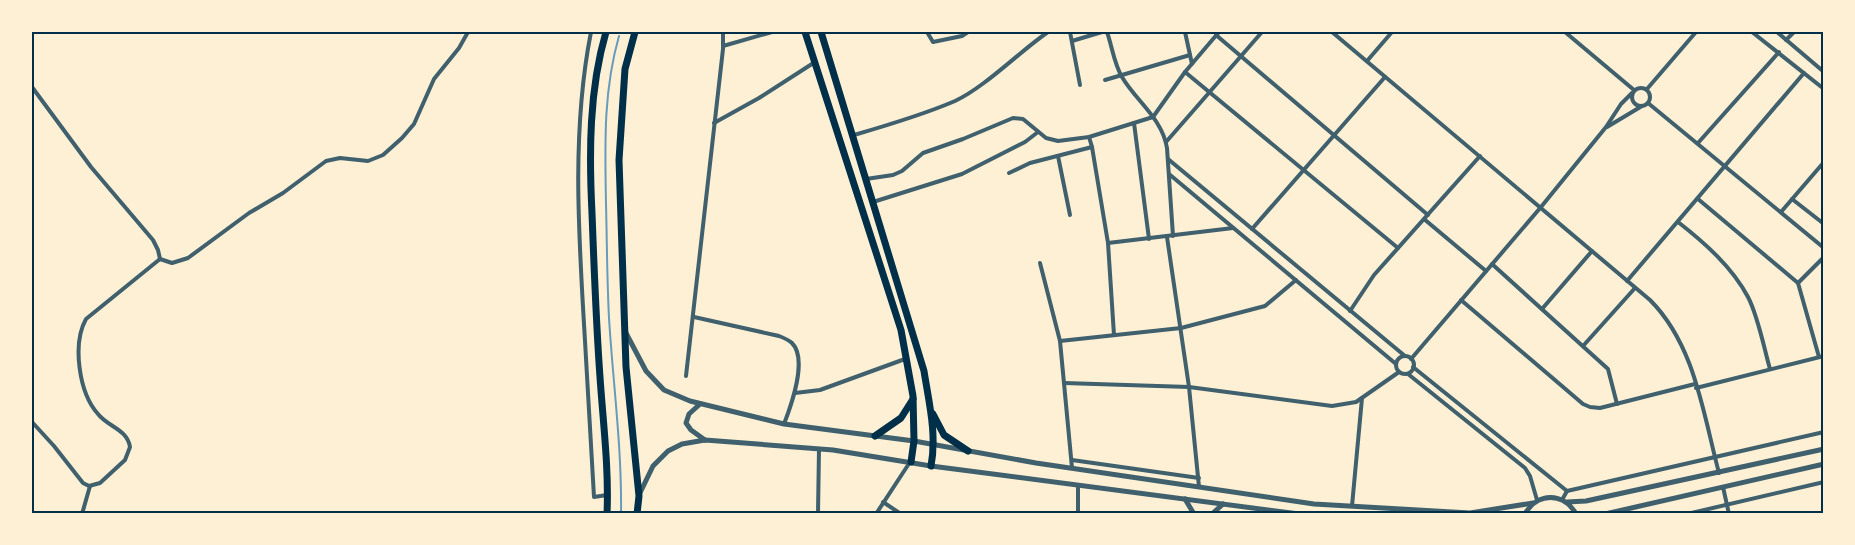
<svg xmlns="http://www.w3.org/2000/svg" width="1855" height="545" font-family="'Fira Sans',sans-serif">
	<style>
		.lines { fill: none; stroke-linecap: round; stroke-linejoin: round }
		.stream { stroke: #669bbc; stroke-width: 2 }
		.minor { stroke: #3f606c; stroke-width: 4 }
		.tertiary { stroke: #3f606c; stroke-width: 5 }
		.primary { stroke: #003049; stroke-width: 7 }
		.neatline { fill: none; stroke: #003049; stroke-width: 2 }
	</style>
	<rect width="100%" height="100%" fill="#fdf0d5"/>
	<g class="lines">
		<path class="stream" d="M619 36C603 92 605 146 606 204 607 242 607 280 609 318 613 383 622 448 621 514"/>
		<g class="minor">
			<path d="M591 32C571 133 579 239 585 341 588 393 591 445 594 497L607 495"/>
			<polyline points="927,32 933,42 962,36 968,32"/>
			<polyline points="1070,32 1080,85"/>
			<path d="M1107 32C1112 46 1114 64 1122 77 1136 101 1162 118 1167 148L1173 236"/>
			<polyline points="1185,32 1192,64"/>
			<path d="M1332 32 1650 300C1695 345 1703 413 1719 473"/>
			<polyline points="1565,32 1634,90"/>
			<polyline points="1752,32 1824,89"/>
			<polyline points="1777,32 1824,72"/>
			<polyline points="1216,35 1428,215"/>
			<polyline points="1786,40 1794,32"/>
			<polyline points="1072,41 1102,32"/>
			<polyline points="723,46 772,32"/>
			<polyline points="1367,61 1392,32"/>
			<polyline points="1185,72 1398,248"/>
			<polyline points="1105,80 1190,55"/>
			<polyline points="32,87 91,167 153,240 158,250 160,259"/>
			<circle cx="1641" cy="97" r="9"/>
			<polyline points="1647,89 1696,32"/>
			<polyline points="1648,103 1824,248"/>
			<polyline points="714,123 759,98 815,62"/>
			<polyline points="1134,123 1149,239"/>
			<polyline points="1607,127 1642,106"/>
			<path d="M854 135C885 126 925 114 955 101 985 87 1019 52 1048 32"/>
			<polyline points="1089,137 1092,147 1108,243 1114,335"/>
			<polyline points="1166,142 1262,32"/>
			<polyline points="1698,143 1779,52"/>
			<polyline points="1058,156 1070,215"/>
			<polyline points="1168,159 1405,356"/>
			<polyline points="1009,173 1030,163 1092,147"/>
			<polyline points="1169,174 1396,364"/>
			<polyline points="866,179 893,175 902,171 923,153 963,139 1013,118 1023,119 1046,138 1058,141 1089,137 1153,117 1185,72 1219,32"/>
			<polyline points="1698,199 1798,283 1819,357"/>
			<polyline points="1792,199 1824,224"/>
			<polyline points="873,202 962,174 1025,142 1038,132"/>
			<polyline points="1781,212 1824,162"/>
			<polyline points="1424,219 1486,271"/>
			<path d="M1678 222C1705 243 1732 267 1748 297 1758 316 1764 348 1770 369"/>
			<polyline points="1252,229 1385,77"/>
			<polyline points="1167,237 1189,387 1199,487"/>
			<polyline points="1108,243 1233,228"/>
			<polyline points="1040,263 1060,341 1072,468"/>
			<polyline points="1492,264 1608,369 1617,404"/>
			<polyline points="1627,281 1804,73"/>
			<polyline points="1798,283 1824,257"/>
			<polyline points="1461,300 1583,404 1590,407 1600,408 1695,384"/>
			<polyline points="1542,309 1592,251"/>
			<polyline points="1350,311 1374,275 1480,156"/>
			<path d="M694 317 779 336C784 338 789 340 792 343 808 359 791 406 784 424"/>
			<polyline points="1060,341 1181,328 1265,306 1296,280"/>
			<polyline points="1583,346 1635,288"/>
			<circle cx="1405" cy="365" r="9"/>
			<polyline points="1411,359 1541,207 1606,127 1621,104 1632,93"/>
			<polyline points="1413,367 1567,491"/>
			<polyline points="1408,374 1525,468 1530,476 1537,500"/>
			<polyline points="686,376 723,49 723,32"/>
			<polyline points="1064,383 1189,387 1332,406 1356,402 1399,372"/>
			<polyline points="1696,388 1824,356"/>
			<polyline points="795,393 820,390 905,359"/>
			<path d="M32 422 54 446 83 483 89 486 100 483 125 460 130 447C127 429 108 427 98 414 79 393 72 344 86 319L160 259 172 263 188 258 249 213 283 193 326 161 340 158 368 161 383 155 402 138 414 124 434 79 459 48 468 32"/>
			<polyline points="1072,460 1199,478"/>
			<polyline points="1078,485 1078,514"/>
			<polyline points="1723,487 1729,514"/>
			<polyline points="1562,500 1567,491 1824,432"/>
			<polyline points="883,502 901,514"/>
			<polyline points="1352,506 1362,398"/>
			<polyline points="82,514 90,486"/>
			<polyline points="818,514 819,449"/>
			<polyline points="876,514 910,462"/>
			<polyline points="1687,514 1824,482"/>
		</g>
		<g class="tertiary">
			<polyline points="626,333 646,371 664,390 690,401 784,424 914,441 1036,463 1314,504 1470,513 1533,503"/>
			<polyline points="700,404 689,414 686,423 691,430 705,440"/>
			<polyline points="639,495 653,466 668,451 682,444 705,440 833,450 931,466 1299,514"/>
			<polyline points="1185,499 1194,514"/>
			<polyline points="1567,502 1586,501 1824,449"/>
			<polyline points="1212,514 1223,504"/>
			<path d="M1525 514C1537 492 1564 492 1576 514"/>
			<polyline points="1605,514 1824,464"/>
		</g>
		<g class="primary">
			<path d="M606 32C589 90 589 153 592 213 594 267 596 322 600 377 603 422 609 468 607 514"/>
			<polyline points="635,32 625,69 619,160 626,367 639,496 637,514"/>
			<polyline points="805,32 901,330 913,396 914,441 911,462"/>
			<path d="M821 32 924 371C929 403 937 434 931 466"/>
			<polyline points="933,414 944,435 968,451"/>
			<polyline points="875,436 901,418 913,399"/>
		</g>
	</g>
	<rect width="1855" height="545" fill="none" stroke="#fdf0d5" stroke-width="66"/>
	<rect x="33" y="33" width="1789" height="479" class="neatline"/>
</svg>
